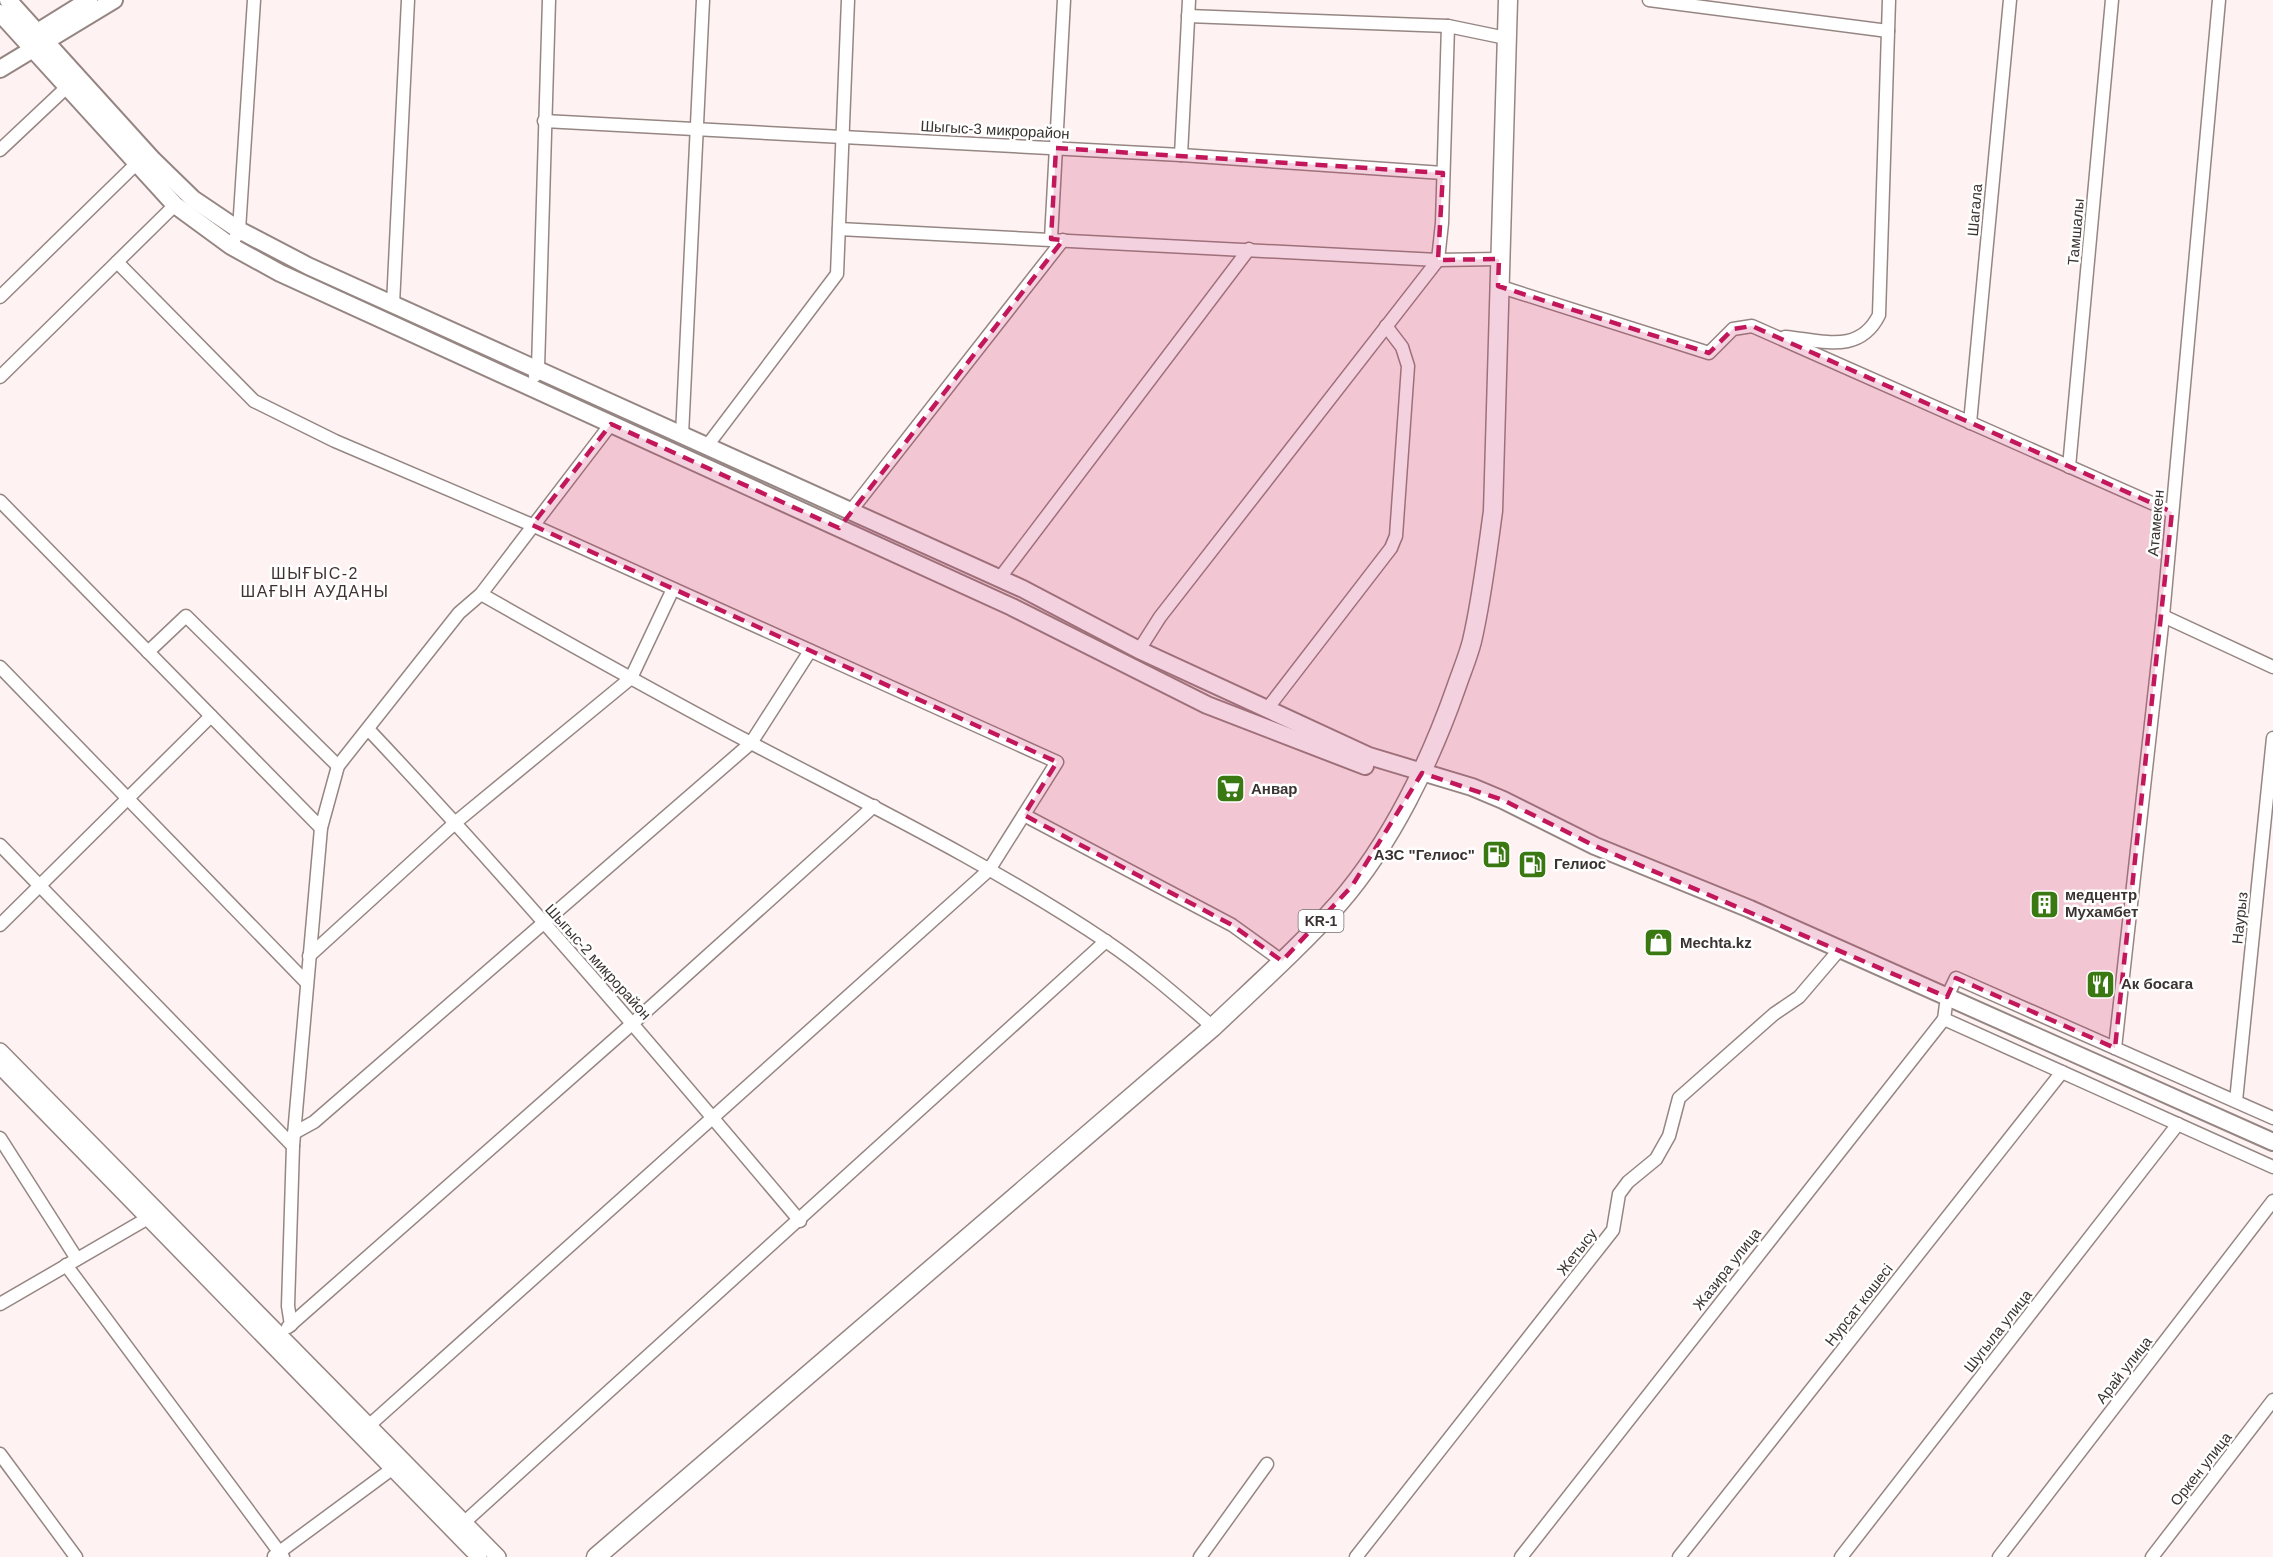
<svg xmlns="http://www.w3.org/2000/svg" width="2273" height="1557" font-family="Arial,sans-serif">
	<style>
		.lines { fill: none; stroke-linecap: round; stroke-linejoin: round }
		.minor-casing { stroke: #968683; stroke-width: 15 }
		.tertiary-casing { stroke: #968683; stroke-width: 18 }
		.secondary-casing { stroke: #968683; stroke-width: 20 }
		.primary-casing { stroke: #968683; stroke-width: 21 }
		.minor { stroke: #fff; stroke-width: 12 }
		.tertiary { stroke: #fff; stroke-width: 15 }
		.secondary { stroke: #fff; stroke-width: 16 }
		.primary { stroke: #fff; stroke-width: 18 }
		.marked { fill: #c2185b; fill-opacity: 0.2; stroke: #c2185b; stroke-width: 4.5; stroke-dasharray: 12 8; stroke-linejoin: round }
		.labels { text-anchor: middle; stroke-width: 5; stroke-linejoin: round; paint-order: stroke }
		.shield { fill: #fff; stroke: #757070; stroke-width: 1.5 }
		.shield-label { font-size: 14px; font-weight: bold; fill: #3a3332 }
		.street-label { font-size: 15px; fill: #3a3332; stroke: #fff }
		.poi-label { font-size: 15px; font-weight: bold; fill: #3a3332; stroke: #fff; text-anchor: start }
		.neighbourhood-label { font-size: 16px; letter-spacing: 1.5px; fill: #3f3230; stroke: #fff }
	</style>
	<rect width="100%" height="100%" fill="#fef3f2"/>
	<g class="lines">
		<defs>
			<g id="minor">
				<polyline points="1649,0 1888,31"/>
				<polyline points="1188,16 1448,26 1506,38"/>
				<polyline points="544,121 1181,155 1443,173"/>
				<polyline points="0,150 68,86"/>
				<polyline points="1181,155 1189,0"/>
				<polyline points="839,229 1438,260 1499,259"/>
				<polyline points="1051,239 1064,0"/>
				<polyline points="231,246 239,230 254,0"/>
				<polyline points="117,262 175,205"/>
				<polyline points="1498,286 1709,353 1733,329 1752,326 2172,512"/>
				<polyline points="0,297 136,164"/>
				<polyline points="393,304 408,0"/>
				<path d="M1785 337C1822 340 1859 355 1879 315L1889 0"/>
				<polyline points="535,376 538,368 549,0"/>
				<polyline points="0,377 117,262 254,401 335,441 532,525 1057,762 989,870 364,1430"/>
				<polyline points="1970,423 2010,0"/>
				<polyline points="682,435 703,0"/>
				<polyline points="707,446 837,274 848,0"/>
				<polyline points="2069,467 2112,0"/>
				<polyline points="0,501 321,828"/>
				<polyline points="850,512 1063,240"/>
				<polyline points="999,579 1249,249"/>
				<path d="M481 594C571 645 660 695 751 743 871 806 994 866 1107 942 1144 967 1178 997 1213 1027"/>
				<polyline points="2163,616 2273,667"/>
				<polyline points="1139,650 1160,617 1438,260 1442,223 1448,26"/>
				<polyline points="148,652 186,616 338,766"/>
				<polyline points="0,667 306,982"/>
				<polyline points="1267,709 1391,548 1396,536 1408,366 1402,347 1386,326"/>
				<path d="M368 729C518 888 659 1054 800 1221"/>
				<polyline points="1024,815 1232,925 1282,961"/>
				<polyline points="0,845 293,1146"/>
				<polyline points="0,925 211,716"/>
				<polyline points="309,956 456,822 631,678 673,589"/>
				<polyline points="1944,1019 2273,1167"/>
				<polyline points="2115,1048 2163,616 2219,0"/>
				<polyline points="2236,1101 2273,738"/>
				<polyline points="294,1133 314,1122 751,743 810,651"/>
				<polyline points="0,1138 77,1259"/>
				<polyline points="66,1265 283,1557"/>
				<polyline points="0,1304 155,1214"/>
				<polyline points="291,1325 288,1306 293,1146 321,828 338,766 459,613 481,594 611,424"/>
				<polyline points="288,1327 633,1023 874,806"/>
				<polyline points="0,1454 76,1557"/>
				<polyline points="458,1528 1106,941"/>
				<polyline points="274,1556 400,1463"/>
				<polyline points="1200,1557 1267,1464"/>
				<polyline points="1356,1557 1613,1230 1619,1194 1628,1182 1656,1159 1669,1136 1679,1098 1774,1014 1799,997 1840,949"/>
				<polyline points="1521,1557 1944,1019 1947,997 1956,978 2273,1118"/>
				<polyline points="1679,1557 2062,1072"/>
				<polyline points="1841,1557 2178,1124"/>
				<polyline points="1999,1557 2273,1201"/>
				<polyline points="2152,1557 2273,1400"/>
			</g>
			<g id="tertiary">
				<polyline points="0,1051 498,1557"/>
				<polyline points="0,1066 479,1557"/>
			</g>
			<g id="secondary">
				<polyline points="8,0 153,160 193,199 239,230 308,266 1023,589 1139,650 1369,756 1472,787 1503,800 1595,846 1750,909 2273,1142"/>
				<polyline points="0,13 175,205 231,246 280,273 1012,607 1207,705 1365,766"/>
				<polyline points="31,36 89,0"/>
				<polyline points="0,69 114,0"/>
			</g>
			<path id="primary" d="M596 1557 1213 1027C1256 986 1300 947 1339 903 1391 843 1430 762 1456 688 1461 673 1468 657 1472 641 1482 598 1487 554 1493 511L1508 0"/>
		</defs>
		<use href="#minor" class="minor-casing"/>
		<use href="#tertiary" class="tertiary-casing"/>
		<use href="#secondary" class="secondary-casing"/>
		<use href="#primary" class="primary-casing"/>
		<use href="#minor" class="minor"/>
		<use href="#tertiary" class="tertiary"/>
		<use href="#secondary" class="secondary"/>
		<use href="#primary" class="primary"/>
	</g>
	<path class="marked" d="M1056 148 1443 173 1438 260 1499 259 1498 286 1709 353 1733 329 1752 326 2172 512 2115 1048 1956 978 1947 997 1595 846 1503 800 1422 773 1352 886 1282 961 1232 925 1024 815 1057 762 532 525 611 424 839 528 1063 240 1051 239Z"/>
	<defs>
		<symbol id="supermarket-square" viewBox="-11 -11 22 22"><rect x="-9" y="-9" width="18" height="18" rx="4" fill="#3a7812" stroke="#fff"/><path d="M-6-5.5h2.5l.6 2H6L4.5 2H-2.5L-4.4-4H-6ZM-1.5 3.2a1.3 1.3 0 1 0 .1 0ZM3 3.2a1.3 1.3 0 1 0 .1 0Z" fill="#fff"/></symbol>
		<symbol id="fuel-square" viewBox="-11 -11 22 22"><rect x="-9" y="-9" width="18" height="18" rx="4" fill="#3a7812" stroke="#fff"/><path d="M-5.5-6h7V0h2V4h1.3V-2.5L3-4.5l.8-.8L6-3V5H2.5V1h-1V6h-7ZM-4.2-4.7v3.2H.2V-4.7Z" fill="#fff"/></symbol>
		<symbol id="building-square" viewBox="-11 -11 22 22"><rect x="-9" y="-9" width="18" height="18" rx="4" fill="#3a7812" stroke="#fff"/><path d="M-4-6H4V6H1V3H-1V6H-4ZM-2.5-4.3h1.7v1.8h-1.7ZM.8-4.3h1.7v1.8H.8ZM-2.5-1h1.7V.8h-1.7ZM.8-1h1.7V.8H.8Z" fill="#fff"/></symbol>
		<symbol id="shop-square" viewBox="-11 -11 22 22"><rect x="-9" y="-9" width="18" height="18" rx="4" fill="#3a7812" stroke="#fff"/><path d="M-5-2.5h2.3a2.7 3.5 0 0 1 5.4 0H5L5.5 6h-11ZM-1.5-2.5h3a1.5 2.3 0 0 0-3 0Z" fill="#fff"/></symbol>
		<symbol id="restaurant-square" viewBox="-11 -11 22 22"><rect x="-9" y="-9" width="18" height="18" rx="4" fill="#3a7812" stroke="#fff"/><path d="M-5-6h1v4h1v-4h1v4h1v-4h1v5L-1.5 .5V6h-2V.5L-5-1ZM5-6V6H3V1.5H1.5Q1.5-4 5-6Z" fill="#fff"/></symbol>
	</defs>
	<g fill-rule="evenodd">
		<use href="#supermarket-square" x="1214" y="772" width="33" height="33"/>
		<use href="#fuel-square" x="1480" y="838" width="33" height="33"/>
		<use href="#fuel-square" x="1516" y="848" width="33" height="33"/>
		<use href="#building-square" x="2028" y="888" width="33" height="33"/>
		<use href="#shop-square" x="1642" y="926" width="33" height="33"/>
		<use href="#restaurant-square" x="2084" y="968" width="33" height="33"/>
	</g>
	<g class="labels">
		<rect class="shield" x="1298.5" y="910" width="45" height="22" rx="4.5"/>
		<g class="shield-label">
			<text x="1321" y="926">KR-1</text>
		</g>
		<g class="street-label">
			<text transform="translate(995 130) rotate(3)" y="5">Шыгыс-3 микрорайон</text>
			<text transform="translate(1975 210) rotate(-85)" y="5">Шагала</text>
			<text transform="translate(2076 232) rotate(-85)" y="5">Тамшалы</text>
			<text transform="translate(2156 523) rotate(-85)" y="5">Атамекен</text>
			<text transform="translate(2240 918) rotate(-84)" y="5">Наурыз</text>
			<text transform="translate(598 962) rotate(48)" y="5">Шыгыс-2 микрорайон</text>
			<text transform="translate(1577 1252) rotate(-52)" y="5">Жетысу</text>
			<text transform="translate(1727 1269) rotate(-52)" y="5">Жазира улица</text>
			<text transform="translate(1859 1305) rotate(-52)" y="5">Нурсат кошесi</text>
			<text transform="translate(1998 1331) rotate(-52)" y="5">Шугыла улица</text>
			<text transform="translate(2124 1370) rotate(-52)" y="5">Арай улица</text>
			<text transform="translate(2201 1469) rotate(-52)" y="5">Оркен улица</text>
		</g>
		<g class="poi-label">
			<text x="1251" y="794">Анвар</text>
			<text x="1475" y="860" text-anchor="end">АЗС "Гелиос"</text>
			<text x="1554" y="869">Гелиос</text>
			<text x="2065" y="900">медцентр<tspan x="2065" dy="17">Мухамбет</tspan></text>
			<text x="1680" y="948">Mechta.kz</text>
			<text x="2121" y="989">Ак босага</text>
		</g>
		<g class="neighbourhood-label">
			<text x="315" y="579">ШЫҒЫС-2<tspan x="315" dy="18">ШАҒЫН АУДАНЫ</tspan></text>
		</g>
	</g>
</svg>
